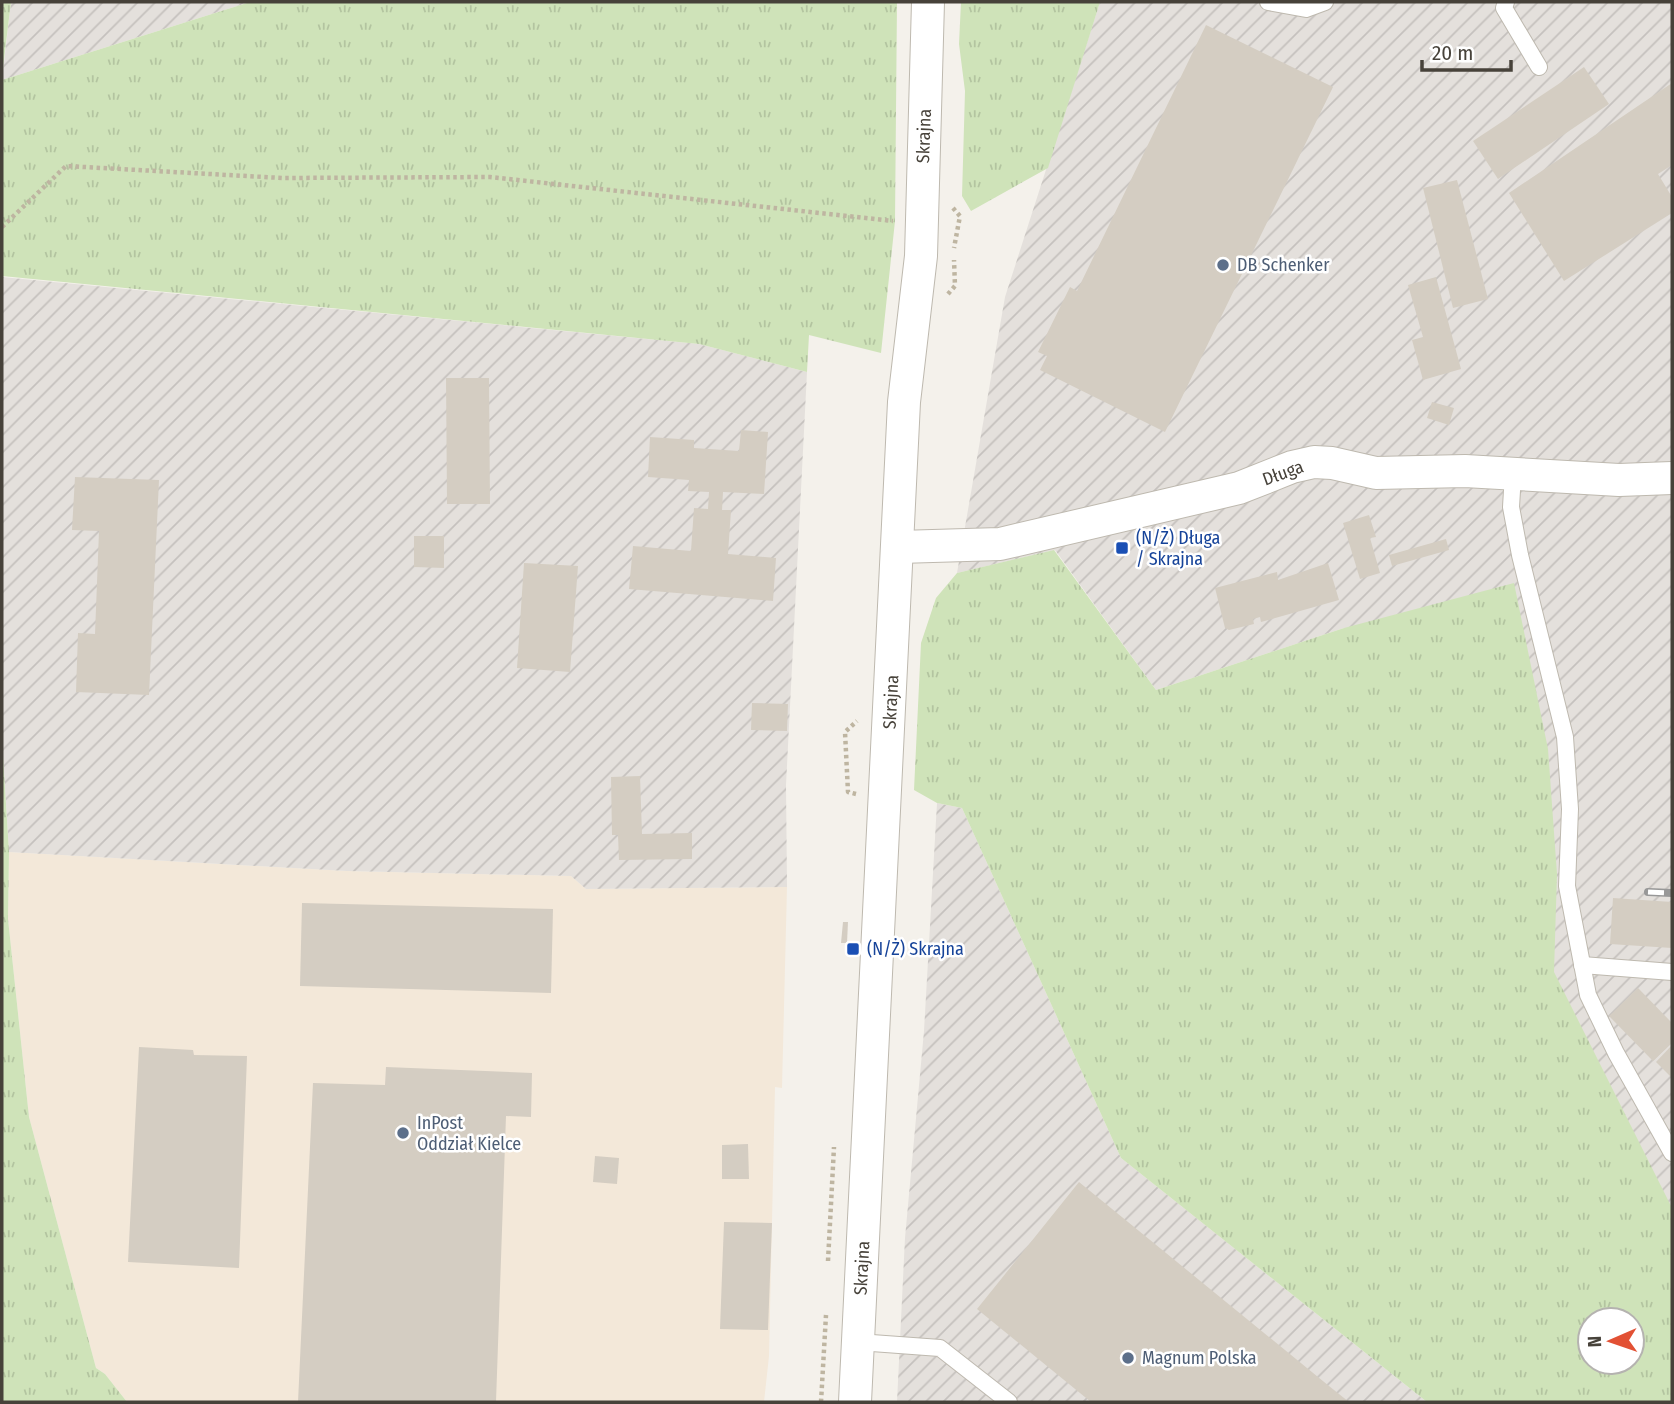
<svg xmlns="http://www.w3.org/2000/svg" width="1674" height="1404" font-family="'Fira Sans Condensed',sans-serif">
	<style>
		.commercial { fill: #f3e8d9 }
		.industrial { fill: url(#industrial-furrows) }
		.grass { fill: url(#grass-tufts); fill-rule: evenodd }
		.building { fill: #d4cdc2 }
		.lines { fill: none; stroke-linecap: round; stroke-linejoin: round }
		.lane-casing { stroke: #beb9af; stroke-width: 18 }
		.street-casing { stroke: #beb9af; stroke-width: 34 }
		.path { stroke: #beb5a1; stroke-width: 4.5; stroke-dasharray: 3.5 3.5; stroke-linecap: butt }
		.lane { stroke: #fff; stroke-width: 16 }
		.street { stroke: #fff; stroke-width: 32 }
		.rail-casing { stroke: #989898; stroke-width: 8 }
		.rail { stroke: #fff; stroke-width: 5; stroke-dasharray: 16; stroke-linecap: butt }
		.service-dot { fill: #5c6f8a; stroke: #fff; stroke-width: 2.5 }
		.transit-dot { fill: #1a4fb4; stroke: #fff; stroke-width: 2.5 }
		.labels { text-anchor: middle; stroke-width: 5; stroke-linejoin: round; paint-order: stroke }
		.street-label { font-size: 18px; fill: #47423a; stroke: #fff }
		.service-label { font-size: 18px; fill: #4e5e75; stroke: #fff; text-anchor: start }
		.transit-label { font-size: 18px; fill: #164399; stroke: #fff; text-anchor: start }
	</style>
	<defs>
		<pattern id="industrial-furrows" width="10" height="10" patternUnits="userSpaceOnUse" patternTransform="scale(1.75)"><rect width="10" height="10" fill="#e4e0dc"/><path d="M-1 1l2-2M0 10L10 0M9 11l2-2" fill="none" stroke="#c5c1be"/></pattern>
		<pattern id="grass-tufts" width="24" height="20" patternUnits="userSpaceOnUse" patternTransform="scale(1.75)"><rect width="24" height="20" fill="#cfe3b9"/><path d="M3 7l-1-3M5 7V3M7 7l1-3M15 17l-1-3M17 17v-4M19 17l1-3" fill="none" stroke="#b3c4a0"/></pattern>
	</defs>
	<rect width="100%" height="100%" fill="#f4f1eb"/>
	<polygon class="commercial" points="9,852 347,871 571,876 586,889 787,887 782,1088 775,1087 769,1356 764,1402 127,1402 105,1374 96,1368 29,1117 8,919"/>
	<g class="industrial">
		<polygon points="11,2 250,2 2,80"/>
		<polygon points="1100,2 1672,2 1672,1215 1344,628 1156,690 1055,550 957,573 1005,297"/>
		<polygon points="2,277 699,344 807,372 786,785 787,887 586,889 571,876 347,871 9,852 2,740"/>
		<polygon points="937,803 962,808 1121,1158 1427,1402 897,1402 905,1238 924,1031"/>
	</g>
	<g class="grass">
		<polygon points="2,2 11,2 2,76"/>
		<polygon points="250,2 897,2 895,221 881,353 809,335 807,372 699,344 2,276 2,80"/>
		<polygon points="961,2 1100,2 1048,168 971,211 962,196 965,91 959,44"/>
		<path d="M1054 550 1156 690 1344 628 1514 583 1548 749 1557 874 1554 972 1672 1208V1402H1427L1121 1158 962 808 937 803 914 790 921 643 936 598 957 573ZM1632 1320V1362H1590V1320Z"/>
		<polygon points="2,740 9,852 8,919 29,1117 96,1368 105,1374 127,1402 2,1402"/>
	</g>
	<g class="building">
		<polygon points="1206,25 1333,87 1165,432 1040,370 1047,356 1038,352 1070,287 1077,291"/>
		<polygon points="1584,67 1609,104 1498,179 1473,141"/>
		<polygon points="1672,83 1672,165 1658,174 1672,197 1672,213 1564,281 1509,193"/>
		<polygon points="1457,180 1488,299 1453,308 1423,188"/>
		<polygon points="1436,277 1461,369 1423,380 1412,340 1423,337 1408,285"/>
		<polygon points="446,378 489,378 490,504 447,504"/>
		<polygon points="1432,402 1454,408 1449,425 1427,418"/>
		<polygon points="741,430 768,432 764,494 723,492 722,510 731,510 728,554 776,558 773,601 629,589 633,546 691,551 694,508 708,509 709,492 688,491 689,480 648,477 650,437 694,440 694,448 739,451"/>
		<polygon points="75,477 159,480 149,695 76,692 78,633 95,634 99,531 72,530"/>
		<polygon points="1369,515 1376,537 1370,538 1380,573 1360,579 1343,523"/>
		<polygon points="414,536 444,536 444,568 414,567"/>
		<polygon points="1446,539 1449,550 1392,566 1389,555"/>
		<polygon points="524,563 578,566 570,672 517,668"/>
		<polygon points="1328,563 1339,600 1261,622 1260,617 1253,619 1254,624 1229,630 1225,628 1215,588 1277,572 1278,580"/>
		<polygon points="752,703 788,704 787,731 751,730"/>
		<polygon points="640,776 642,834 692,833 692,859 619,860 618,835 612,835 611,777"/>
		<polygon points="1613,898 1672,902 1672,948 1610,944"/>
		<polygon points="302,903 553,909 551,993 300,986"/>
		<polygon points="843,922 848,922 847,943 841,943"/>
		<polygon points="1638,988 1672,1023 1672,1043 1653,1061 1609,1016"/>
		<polygon points="1672,1045 1672,1078 1656,1062"/>
		<polygon points="139,1047 193,1050 194,1055 247,1056 239,1268 128,1262"/>
		<polygon points="386,1067 532,1073 531,1117 506,1116 496,1402 298,1402 313,1083 385,1085"/>
		<polygon points="748,1144 749,1179 722,1179 722,1145"/>
		<polygon points="595,1156 619,1158 617,1184 593,1182"/>
		<polygon points="1079,1182 1329,1386 1349,1402 1091,1402 977,1309"/>
		<polygon points="724,1222 772,1223 768,1330 720,1329"/>
	</g>
	<g class="lines">
		<defs>
			<g id="lane">
				<polyline points="1268,2 1306,9 1325,2"/>
				<polyline points="1506,2 1504,8 1539,67"/>
				<polyline points="1513,474 1511,507 1520,555 1565,737 1570,809 1567,886 1588,995 1616,1053 1672,1153"/>
				<polyline points="1582,965 1672,972"/>
				<polyline points="858,1342 940,1348 1009,1402"/>
			</g>
			<g id="street">
				<polyline points="899,547 1000,544 1239,488 1292,467 1314,462 1332,463 1376,473 1465,471 1619,480 1672,478"/>
				<polyline points="855,1402 904,402 921,256 928,2"/>
			</g>
		</defs>
		<use href="#lane" class="lane-casing"/>
		<use href="#street" class="street-casing"/>
		<g class="path">
			<polyline points="953,208 960,216 954,248"/>
			<polyline points="2,227 66,166 282,178 490,177 893,221"/>
			<polyline points="948,294 955,286 954,260"/>
			<polyline points="856,794 848,792 845,732 857,721"/>
			<polyline points="828,1261 834,1147"/>
			<polyline points="821,1402 826,1315"/>
		</g>
		<use href="#lane" class="lane"/>
		<use href="#street" class="street"/>
		<defs>
			<polyline id="rail" points="1648,892 1672,893"/>
		</defs>
		<use href="#rail" class="rail-casing"/>
		<use href="#rail" class="rail"/>
	</g>
	<g class="service-dot">
		<circle cx="1223" cy="265" r="7"/>
		<circle cx="403" cy="1133" r="7"/>
		<circle cx="1128" cy="1358" r="7"/>
	</g>
	<g class="transit-dot">
		<rect x="1115" y="541" width="14" height="14" rx="3.5"/>
		<rect x="846" y="942" width="14" height="14" rx="3.5"/>
	</g>
	<g class="labels">
		<g class="street-label">
			<text transform="translate(924 136) rotate(-88)" y="6">Skrajna</text>
			<text transform="translate(1283 473) rotate(-20)" y="6">Długa</text>
			<text transform="translate(891 702) rotate(-87)" y="6">Skrajna</text>
			<text transform="translate(862 1268) rotate(-87)" y="6">Skrajna</text>
		</g>
		<g class="service-label">
			<text x="1237" y="271">DB Schenker</text>
			<text x="417" y="1129">InPost<tspan x="417" dy="21">Oddział Kielce</tspan></text>
			<text x="1142" y="1364">Magnum Polska</text>
		</g>
		<g class="transit-label">
			<text x="1136" y="544">(N/Ż) Długa<tspan x="1136" dy="21">/ Skrajna</tspan></text>
			<text x="867" y="955">(N/Ż) Skrajna</text>
		</g>
	</g>
	<rect width="1674" height="1404" fill="none" stroke="#47423a" stroke-width="7"/>
	<g transform="translate(1611 1341) rotate(268)"><circle r="33" fill="#ffffff" stroke="#b5b3b0" stroke-width="2"/>
	<path d="M0-5L12 26L0 18L-12 26Z" fill="#e25134"/>
	<text y="-10" font-size="19" font-weight="bold" text-anchor="middle" fill="#47423a">N</text>
	</g>
	<path d="M1422 60v10h89v-10" fill="none" stroke="#47423a" stroke-width="3.5"/>
	<text x="1432" y="60" font-size="21" fill="#47423a" stroke="#ffffff" stroke-width="5" paint-order="stroke">20 m</text>
</svg>
